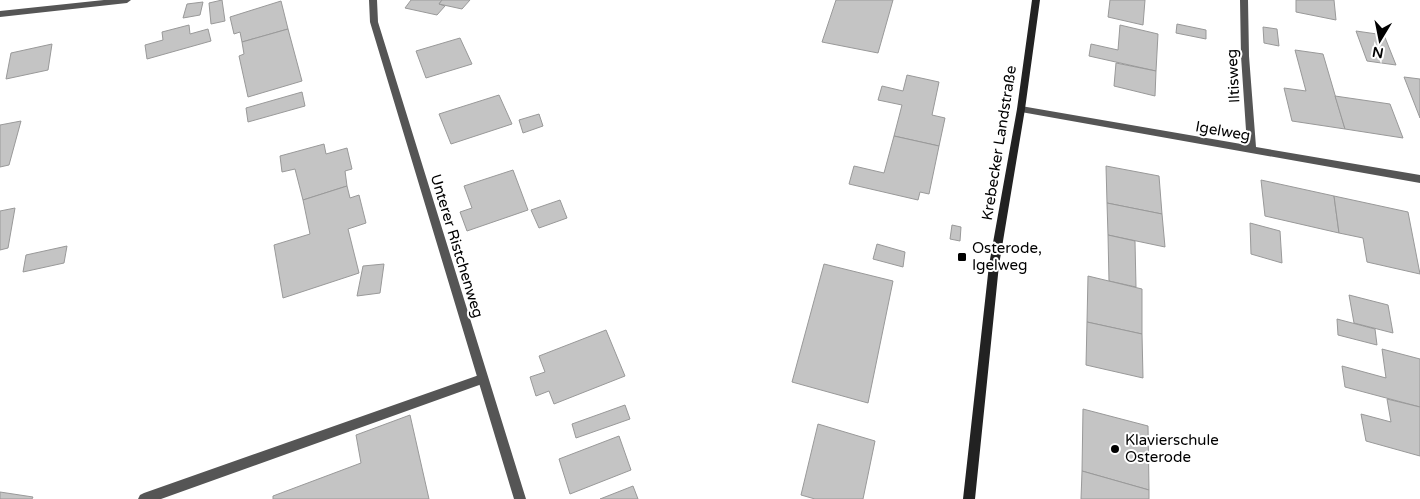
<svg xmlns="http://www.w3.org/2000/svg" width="1420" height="499" font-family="'Varela Round',sans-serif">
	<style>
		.building { fill: #c4c4c4; stroke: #999 }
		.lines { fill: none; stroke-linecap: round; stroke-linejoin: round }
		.lane { fill: #555; fill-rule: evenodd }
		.street { fill: #555; fill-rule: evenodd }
		.secondary { fill: #222; fill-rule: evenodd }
		.poi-dot { fill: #000; stroke: #fff; stroke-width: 2 }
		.labels { text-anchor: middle; stroke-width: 4; stroke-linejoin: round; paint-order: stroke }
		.street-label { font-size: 15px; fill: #000; stroke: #fff }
		.poi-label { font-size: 15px; fill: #000; stroke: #fff; text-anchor: start }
	</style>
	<rect width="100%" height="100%" fill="#fff"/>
	<g class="building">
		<polygon points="222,0 225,21 211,24 209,3"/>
		<polygon points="411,0 442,0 439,4 445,6 437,15 405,8"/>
		<polygon points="442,0 470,0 462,9 439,4"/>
		<polygon points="836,0 893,0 878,53 822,42"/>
		<polygon points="1110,0 1145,0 1143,25 1108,17"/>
		<polygon points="1296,0 1334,0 1336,20 1296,12"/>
		<polygon points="281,1 288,29 242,42 240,32 234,34 230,17"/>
		<polygon points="203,2 200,15 183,18 187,4"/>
		<polygon points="1177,24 1206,30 1206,39 1176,33"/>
		<polygon points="189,25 190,34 208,29 211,41 147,59 145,45 163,40 162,32"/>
		<polygon points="1120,25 1158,34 1156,71 1089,56 1091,44 1118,50"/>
		<polygon points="1263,27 1277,29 1279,46 1264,43"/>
		<polygon points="288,29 302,81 248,97 239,56 244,54 242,42"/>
		<polygon points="1356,31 1384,35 1396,65 1367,61"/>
		<polygon points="460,38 472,64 426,78 416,51"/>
		<polygon points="52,44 48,70 6,79 11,53"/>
		<polygon points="1295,50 1323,54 1345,129 1292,121 1284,88 1306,91"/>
		<polygon points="1116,63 1156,71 1155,96 1114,86"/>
		<polygon points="907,75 939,82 932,115 945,118 939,146 894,136 902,105 878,100 882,86 903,91"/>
		<polygon points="1404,77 1420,79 1420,118"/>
		<polygon points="302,92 305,106 248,122 246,108"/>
		<polygon points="499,95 512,124 451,144 439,114"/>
		<polygon points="1335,96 1390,104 1403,138 1345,129"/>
		<polygon points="539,114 543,126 523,133 519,120"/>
		<polygon points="21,121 9,165 0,167 0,125"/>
		<polygon points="894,136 939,146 929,194 920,192 918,200 849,184 854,166 884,173"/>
		<polygon points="324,144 326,154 347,148 352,169 345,171 347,186 303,200 295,169 282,172 280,156"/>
		<polygon points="1106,166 1159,176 1162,214 1107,203"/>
		<polygon points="513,170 528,210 467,231 460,212 472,208 464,186"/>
		<polygon points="1261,180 1334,196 1339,233 1265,216"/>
		<polygon points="347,186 350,198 359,195 366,223 348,229 359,273 283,298 274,245 310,234 303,200"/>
		<polygon points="1334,196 1408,212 1420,274 1367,262 1363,238 1339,233"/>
		<polygon points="560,200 567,218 539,228 531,210"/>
		<polygon points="1107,203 1162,214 1165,247 1108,235"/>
		<polygon points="15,208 8,248 0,250 0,211"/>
		<polygon points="1250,223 1280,231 1282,263 1251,254"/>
		<polygon points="952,225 961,227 960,241 950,239"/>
		<polygon points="1108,235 1135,241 1136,287 1109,281"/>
		<polygon points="877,244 905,252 903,267 873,259"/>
		<polygon points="67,246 64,263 23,272 26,255"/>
		<polygon points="384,264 380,293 357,296 363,266"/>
		<polygon points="824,264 893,281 868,403 792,382"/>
		<polygon points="1088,276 1142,289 1142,334 1087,322"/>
		<polygon points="1349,295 1388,305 1393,333 1354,323"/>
		<polygon points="1337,319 1375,329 1377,345 1338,335"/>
		<polygon points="1087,322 1142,334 1143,378 1086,365"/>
		<polygon points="606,330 625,376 554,404 549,391 536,396 530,377 545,372 539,356"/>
		<polygon points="1382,349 1420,359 1420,407 1345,387 1342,366 1386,378"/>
		<polygon points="1387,399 1420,407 1420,456 1366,441 1361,414 1391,422"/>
		<polygon points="625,405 630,419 576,438 572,424"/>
		<polygon points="1083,409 1148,426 1149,490 1082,471"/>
		<polygon points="410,415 429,499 273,499 273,496 361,463 356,435"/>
		<polygon points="818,424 875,441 863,499 815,499 801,495"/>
		<polygon points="619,436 631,470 570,494 559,459"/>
		<polygon points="1082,471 1149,490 1149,499 1081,499"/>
		<polygon points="633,486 638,499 600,499"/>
		<polygon points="0,492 33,497 32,499 0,499"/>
	</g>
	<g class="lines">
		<polygon class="lane" points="482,374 486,375 488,379 486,383 482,384 161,499 138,499 140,495 144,493"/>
		<g class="street">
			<polygon points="104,0 131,0 127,3 0,17 0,11"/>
			<polygon points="369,0 377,0 378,22 526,499 514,499 370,22"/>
			<polygon points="1240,0 1248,0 1249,56 1256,147 1420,175 1420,183 1021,112 1017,109 1021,106 1247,145 1241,56"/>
		</g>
		<polygon class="secondary" points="1032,0 1040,0 1025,109 999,265 975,499 963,499 989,265 1017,109"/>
	</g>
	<g class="poi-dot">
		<rect x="957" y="252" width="10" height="10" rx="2.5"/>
		<circle cx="1115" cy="449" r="5"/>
	</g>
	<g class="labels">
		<g class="street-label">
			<text transform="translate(1233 76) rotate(-93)" y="5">Iltisweg</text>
			<text transform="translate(1223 131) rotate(10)" y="5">Igelweg</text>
			<text transform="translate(999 143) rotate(-81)" y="5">Krebecker Landstraße</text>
			<text transform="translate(457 246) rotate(73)" y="5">Unterer Ristchenweg</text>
		</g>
		<g class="poi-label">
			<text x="972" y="253">Osterode,<tspan x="972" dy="17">Igelweg</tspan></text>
			<text x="1125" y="445">Klavierschule<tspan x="1125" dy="17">Osterode</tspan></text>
		</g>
	</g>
	<g transform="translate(1380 40) rotate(190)" stroke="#ffffff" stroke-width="4" paint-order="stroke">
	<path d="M0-4L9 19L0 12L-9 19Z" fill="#000000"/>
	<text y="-8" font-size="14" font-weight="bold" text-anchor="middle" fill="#000000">N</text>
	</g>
</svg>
